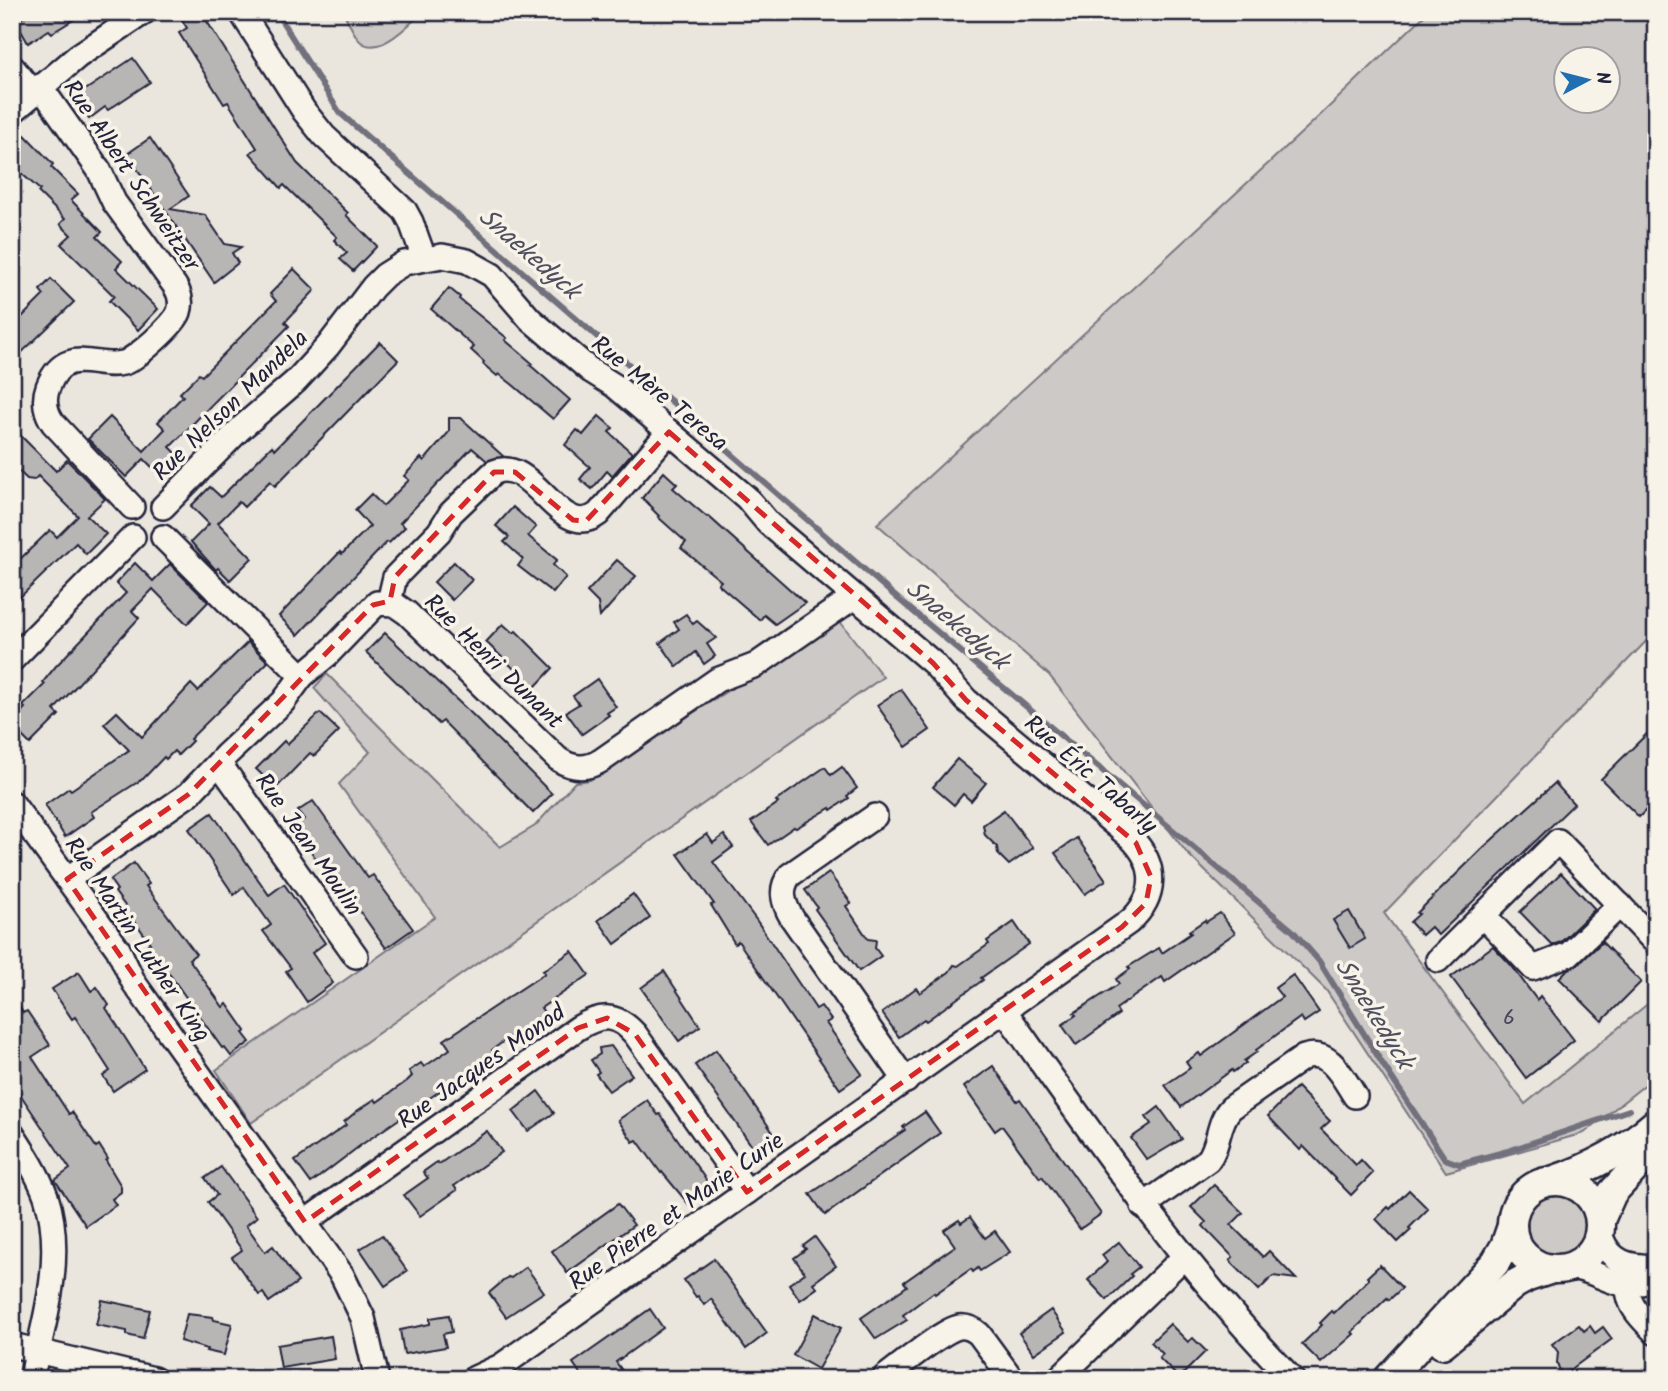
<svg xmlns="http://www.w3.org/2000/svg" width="1668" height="1391" font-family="Kalam,sans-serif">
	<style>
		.green { fill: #cdc9c6; stroke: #787680; stroke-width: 2; fill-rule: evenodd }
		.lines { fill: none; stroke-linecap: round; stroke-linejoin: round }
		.stream { stroke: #716f7b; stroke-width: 6 }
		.building { fill: #b8b6b5; stroke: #22223b; stroke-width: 2 }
		.minor-casing { stroke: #22223b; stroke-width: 28 }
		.tertiary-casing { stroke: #22223b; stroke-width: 33 }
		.minor { stroke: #f7f3e8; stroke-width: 23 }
		.tertiary { stroke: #f7f3e8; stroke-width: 28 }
		.marked { fill: none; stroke: #d62828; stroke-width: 5; stroke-dasharray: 14 9; stroke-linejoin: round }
		.labels { text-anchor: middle; stroke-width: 7; stroke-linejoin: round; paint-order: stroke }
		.number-label { font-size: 21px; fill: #48475a }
		.street-label { font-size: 24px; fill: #22223b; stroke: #f7f3e8 }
		.water-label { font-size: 26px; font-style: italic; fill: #504f60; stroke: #f7f3e8 }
	</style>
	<rect width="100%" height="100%" fill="#eae6de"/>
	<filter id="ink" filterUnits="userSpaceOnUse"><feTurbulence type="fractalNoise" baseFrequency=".0143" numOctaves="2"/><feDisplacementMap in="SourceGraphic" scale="14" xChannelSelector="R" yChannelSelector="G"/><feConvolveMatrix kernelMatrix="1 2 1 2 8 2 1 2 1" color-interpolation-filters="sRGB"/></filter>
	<g filter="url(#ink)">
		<g class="green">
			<path d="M343 12H423C409 24 380 57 361 42 354 36 348 20 343 12Z"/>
			<path d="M1428 12H1656V631L1384 913 1525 1104 1656 997V1076L1584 1133 1446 1172 1326 990 1187 853 1049 675 877 524 1311 124ZM1566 60H1608V102H1566Z"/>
			<polygon points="838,619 883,677 251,1123 216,1070 435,917 339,784 370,752 314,688 327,674 500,847 535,826 575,782 590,780"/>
			<circle cx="1555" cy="1225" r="30"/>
		</g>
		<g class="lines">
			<polyline class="stream" points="276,12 340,113 896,597 1293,931 1319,961 1382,1063 1445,1159 1459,1164 1508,1151 1629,1110"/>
		</g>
		<g class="building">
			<polygon points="31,12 86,12 52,33 49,30 28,43 16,22"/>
			<polygon points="194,12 201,12 297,163 348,213 346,215 377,246 353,271 340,259 347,253 334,240 337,237 284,185 281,188 250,153 257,148 228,102 224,104 179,33 187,28 182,20"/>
			<polygon points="133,58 150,82 108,110 105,107 89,119 75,97"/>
			<polygon points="25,135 53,164 51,167 78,194 71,200 102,232 97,237 122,261 116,268 158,309 138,330 109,301 114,296 61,244 71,235 60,224 65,219 38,192 40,190 12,165 12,147"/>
			<polygon points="150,138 189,196 170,209 205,215 225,244 241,247 232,253 238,263 214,282 127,154"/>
			<polygon points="294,269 315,290 285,322 289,326 170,447 181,458 162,477 144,459 126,477 88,439 110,417 144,451 165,429 158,422 183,396 180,393 199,374 202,376 276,301 270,294"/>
			<polygon points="51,279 74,302 12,362 12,327 44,295 40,290"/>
			<polygon points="449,288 460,297 459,299 507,338 505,340 532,363 530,365 570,400 553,419 513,385 499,374 497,376 483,364 484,362 471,350 474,347 431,309"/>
			<polygon points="380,342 398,360 275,486 270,481 244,507 239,502 218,523 252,558 230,580 218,568 216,570 191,542 209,524 191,506 210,487 221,497 272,446 275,449"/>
			<polygon points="599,416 613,428 609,432 632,453 612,476 607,471 592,489 580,479 590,467 565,445 577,430 583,435"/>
			<polygon points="449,418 461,418 504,457 487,461 472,448 400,523 405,527 389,543 387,542 298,635 279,616 340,552 342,554 370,526 355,510 371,494 383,506 409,480 404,476 421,458 424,461 449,432"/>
			<polygon points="12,427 56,471 67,460 105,499 87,516 106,534 86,554 76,543 12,605 12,567 50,530 57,537 78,516 38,476 34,480 27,479 12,465"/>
			<polygon points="664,472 677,484 673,488 707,517 708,516 805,603 775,624 764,615 760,620 718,584 721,581 681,548 686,542 658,517 659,516 652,509 653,508 642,498"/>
			<polygon points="513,507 536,527 528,536 557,560 553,565 566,577 553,593 518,566 523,559 504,542 509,537 496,526"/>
			<polygon points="617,560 636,576 600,617 598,603 587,592"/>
			<polygon points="454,562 472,580 452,600 434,582"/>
			<polygon points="135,563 153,581 170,564 208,602 187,624 153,589 132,611 139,618 54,710 59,715 30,744 12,726 12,721 25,708 23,706 45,684 43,682 56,666 126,593 116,583"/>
			<polygon points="686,614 693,624 697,621 716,638 707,644 715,656 704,664 696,652 677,667 660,643 679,629 674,622"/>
			<polygon points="503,624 513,633 516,631 553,668 534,688 486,642"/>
			<polygon points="385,633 474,716 552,794 533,813 443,721 439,724 366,652"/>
			<polygon points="248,642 268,662 190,739 192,741 178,755 174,751 166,759 164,757 144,778 91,812 94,817 65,837 45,805 69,788 71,790 129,750 104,724 117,712 142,737 191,684 198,691"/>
			<polygon points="597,679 616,707 607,713 609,715 582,734 566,712 579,704 573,696"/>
			<polygon points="901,689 930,730 906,747 877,705"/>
			<polygon points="320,713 339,731 314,756 310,753 276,788 256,769 284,741 287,744"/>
			<polygon points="1656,725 1656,800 1639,817 1601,779"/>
			<polygon points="957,759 986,783 971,801 963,794 954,805 933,787"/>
			<polygon points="825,767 831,775 842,767 857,788 847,796 849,798 831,810 830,808 796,828 794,827 768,845 751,822 778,803 776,801"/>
			<polygon points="1555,783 1574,804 1438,935 1431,927 1422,935 1410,922 1419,914 1417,913 1484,847"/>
			<polygon points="313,801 368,878 373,875 413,929 386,948 347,893 342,896 294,827 304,819 298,811"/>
			<polygon points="1004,810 1033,848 1009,865 998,854 997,847 985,835 983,825"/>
			<polygon points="212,813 269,895 284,884 325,943 312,953 333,983 307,1002 286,971 291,968 263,931 271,925 244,887 234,895 189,829"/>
			<polygon points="707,834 713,843 724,835 733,847 713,862 757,921 816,1009 821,1006 831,1020 826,1023 862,1074 840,1089 738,941 735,944 711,905 714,904 678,854"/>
			<polygon points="1077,838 1106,880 1085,894 1055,853"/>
			<polygon points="134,863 149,884 146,886 196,954 189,959 223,1007 227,1004 246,1031 243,1033 250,1042 231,1056 224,1047 222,1048 163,965 148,944 150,943 136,923 132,922 125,912 128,910 115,892 117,890 110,880"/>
			<polygon points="829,873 851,903 846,906 868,939 876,940 875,948 881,956 859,971 815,909 817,907 805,890"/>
			<polygon points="1561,873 1595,909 1561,942 1552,945 1520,912"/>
			<polygon points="633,894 650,918 615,944 598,920"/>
			<polygon points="1349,911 1365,939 1350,948 1333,920"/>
			<polygon points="1220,913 1235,933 1165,982 1162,977 1116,1009 1119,1014 1076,1045 1062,1025 1076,1015 1074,1013 1119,984 1116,979 1130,969 1128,967 1136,962 1159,948 1162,953 1191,933 1189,931 1205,920 1206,922"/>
			<polygon points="1014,922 1029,944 981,978 983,980 926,1021 924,1019 899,1037 882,1013 916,988 920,993 949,972 954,965 958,966 989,944 987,941"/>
			<polygon points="1602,942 1641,982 1602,1021 1559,978 1567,970 1579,964"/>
			<polygon points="1493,946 1511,965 1537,1000 1540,996 1574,1040 1526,1078 1451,977"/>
			<polygon points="572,951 589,975 541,1008 547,1016 521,1032 519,1030 492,1050 494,1054 361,1145 311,1183 295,1161 346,1125 344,1122 357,1111 375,1099 377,1102 407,1081 412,1076 409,1071 421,1063 424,1067 450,1049 444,1040 545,973 543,971"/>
			<polygon points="664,971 700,1026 679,1041 641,988"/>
			<polygon points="79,972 91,991 97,987 109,1005 106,1008 145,1069 113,1091 103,1076 110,1071 75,1017 72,1019 52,989"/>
			<polygon points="1293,975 1319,1012 1304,1022 1301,1017 1256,1050 1257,1052 1244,1061 1246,1063 1233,1072 1232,1070 1181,1107 1165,1085 1190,1068 1186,1062 1199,1053 1201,1056 1282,997 1275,988"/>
			<polygon points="12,994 23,1013 27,1011 50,1045 32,1057 69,1114 72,1112 96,1147 99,1145 108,1159 106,1161 121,1186 121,1192 112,1199 116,1205 86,1226 55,1180 70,1169 12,1082 18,1076 12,1067"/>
			<polygon points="611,1046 632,1075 609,1091 596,1074 599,1072 591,1060 600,1054 599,1048"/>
			<polygon points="716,1050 774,1134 754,1149 695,1065"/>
			<polygon points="993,1066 1017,1101 1020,1099 1101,1214 1080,1229 1042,1176 1040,1178 1002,1126 995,1131 964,1087"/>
			<polygon points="1297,1087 1330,1121 1321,1129 1356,1165 1361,1160 1373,1173 1351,1195 1303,1146 1300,1150 1268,1116"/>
			<polygon points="538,1091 554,1113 528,1131 513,1111"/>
			<polygon points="647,1100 658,1115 660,1114 713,1190 690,1206 662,1172 661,1173 637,1140 633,1142 618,1120"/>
			<polygon points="1159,1107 1182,1139 1147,1160 1131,1138 1151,1124 1146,1117"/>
			<polygon points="925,1112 940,1133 825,1215 810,1194 905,1130 903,1127"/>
			<polygon points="487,1131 502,1152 454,1186 457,1190 420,1216 404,1195 428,1178 423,1172 437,1162 439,1164"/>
			<polygon points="221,1167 257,1217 246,1225 265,1252 273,1246 298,1282 269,1302 263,1293 259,1295 232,1257 242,1250 208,1202 217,1195 205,1178"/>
			<polygon points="1214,1185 1243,1213 1231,1225 1263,1257 1269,1251 1296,1279 1273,1276 1259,1290 1230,1261 1233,1257 1203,1226 1206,1222 1191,1207"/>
			<polygon points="1409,1190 1428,1209 1409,1228 1411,1230 1398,1242 1376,1219 1388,1207 1390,1209"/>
			<polygon points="618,1204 634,1225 567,1273 552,1251"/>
			<polygon points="970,1217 985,1238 995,1231 1010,1252 980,1271 978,1268 973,1272 971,1269 935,1294 934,1292 903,1315 907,1320 876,1339 861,1318 907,1286 904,1282 955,1246 944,1230 959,1220 961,1223"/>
			<polygon points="382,1235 407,1271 385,1286 360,1249"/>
			<polygon points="815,1237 836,1266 813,1283 817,1288 800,1300 789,1284 805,1273 794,1258 806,1249 803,1246"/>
			<polygon points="1119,1242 1139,1267 1130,1274 1132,1276 1107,1300 1088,1280 1107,1262 1102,1255"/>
			<polygon points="714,1259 767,1333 746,1349 711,1299 704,1305 698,1296 696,1297 684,1280"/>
			<polygon points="1380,1265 1402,1288 1389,1300 1387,1298 1352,1332 1354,1334 1321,1363 1302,1344 1322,1325 1320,1323 1332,1311 1334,1313 1369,1279 1367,1277"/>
			<polygon points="526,1267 544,1292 506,1317 489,1293 508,1277 511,1278"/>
			<polygon points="102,1300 150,1310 143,1339 127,1335 127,1331 96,1325"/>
			<polygon points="650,1309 663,1328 616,1362 628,1379 584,1379 573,1363"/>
			<polygon points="1051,1310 1066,1332 1034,1354 1019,1333"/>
			<polygon points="187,1314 213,1317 214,1320 232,1324 224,1355 206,1351 207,1349 180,1341"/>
			<polygon points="815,1314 841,1328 818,1369 793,1355"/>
			<polygon points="449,1315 452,1332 443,1334 446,1347 404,1354 400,1330 430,1324 430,1318"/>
			<polygon points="1170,1324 1188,1342 1193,1338 1206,1351 1179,1378 1159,1358 1163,1354 1151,1342"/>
			<polygon points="1579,1325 1584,1331 1590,1326 1595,1333 1603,1327 1612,1339 1562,1376 1557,1363 1558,1352 1552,1344"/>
			<polygon points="331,1336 335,1359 281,1368 277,1345"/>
		</g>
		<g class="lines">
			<defs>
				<g id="minor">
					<polyline points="241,12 304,111 324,136 405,211 411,222 424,258"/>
					<polyline points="12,67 33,92"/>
					<path d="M40 86 99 170 114 202 175 286C180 294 182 303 179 312 175 324 135 360 123 363 96 370 65 343 48 387 43 400 46 413 53 423L132 507"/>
					<polyline points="12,112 78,56 144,12"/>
					<path d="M163 507 240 429 296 381 328 346 373 287 385 275 404 263 442 256 467 261 492 275 530 319 591 371 615 386 747 498 768 523 933 663 966 700 1131 838C1158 865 1157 897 1129 922L501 1366 473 1379"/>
					<polyline points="163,537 302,676"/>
					<path d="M389 602 395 577 439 532 451 513 494 472C534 455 559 543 598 514L669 432"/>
					<polyline points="12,660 133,537"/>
					<polyline points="219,763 356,956"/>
					<polyline points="12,803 118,949 134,983 342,1275 363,1318 377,1379"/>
					<path d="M875 816 790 875C779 889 783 903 792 918L906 1081"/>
					<path d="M67 879 189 794 226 755 283 702 302 676 327 655 377 603 394 604 407 613 558 759C573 769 586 770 602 760L717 680 756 665 854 597"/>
					<polyline points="1483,915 1533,968 1569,954 1620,905"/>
					<polyline points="1438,960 1558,841 1656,943"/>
					<path d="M1004 1010C1095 1138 1182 1266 1292 1379"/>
					<path d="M12 1134C25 1154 38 1174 46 1196 65 1255 45 1321 31 1379"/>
					<path d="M1143 1206 1208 1160C1220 1145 1217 1122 1231 1108L1304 1057C1330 1048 1343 1078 1355 1096"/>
					<path d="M305 1222 578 1028C601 1014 616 1013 635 1034L747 1192"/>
					<path d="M1600 1233C1606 1255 1620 1265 1642 1266"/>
					<path d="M1630 1265C1623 1300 1632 1309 1656 1333"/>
					<path d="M1570 1267C1605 1271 1618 1297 1656 1277"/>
					<polyline points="12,1345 154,1379"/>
					<path d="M885 1377C900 1366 943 1330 959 1327 967 1326 973 1329 979 1334L1012 1379"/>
					<polyline points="1058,1379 1183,1258"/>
				</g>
				<g id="tertiary">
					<circle cx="1556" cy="1225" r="44"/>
					<path d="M1552 1181C1591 1168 1625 1150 1656 1123"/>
					<polyline points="1600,1220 1612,1193 1656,1145"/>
					<polyline points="1442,1344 1515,1284 1528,1277 1552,1269"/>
					<polyline points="1388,1379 1495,1263 1505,1246 1512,1226"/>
				</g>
			</defs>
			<use href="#minor" class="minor-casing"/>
			<use href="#tertiary" class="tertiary-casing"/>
			<use href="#minor" class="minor"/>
			<use href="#tertiary" class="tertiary"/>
		</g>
	</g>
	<path class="marked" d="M669 432 933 663 966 700 1136 843 1151 877 1146 903 1122 927 747 1192 635 1034 607 1018 578 1028 305 1222 67 879 189 794 373 605 390 601 395 577 494 472H515L573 520 586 521Z"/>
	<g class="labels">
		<g class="number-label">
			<text x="1509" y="1024">6</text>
		</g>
		<g class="street-label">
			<text transform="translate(132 175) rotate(56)" y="8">Rue Albert Schweitzer</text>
			<text transform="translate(660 393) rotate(39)" y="8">Rue Mère Teresa</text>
			<text transform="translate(230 405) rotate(-44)" y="8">Rue Nelson Mandela</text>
			<text transform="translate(494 661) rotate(44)" y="8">Rue Henri Dunant</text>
			<text transform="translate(1091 774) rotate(41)" y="8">Rue Éric Tabarly</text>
			<text transform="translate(309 844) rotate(55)" y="8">Rue Jean Moulin</text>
			<text transform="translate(138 939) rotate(56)" y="8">Rue Martin Luther King</text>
			<text transform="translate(481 1066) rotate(-35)" y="8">Rue Jacques Monod</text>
			<text transform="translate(676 1211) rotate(-35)" y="8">Rue Pierre et Marie Curie</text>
		</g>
		<g class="water-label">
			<text transform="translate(530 253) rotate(41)" y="9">Snaekedyck</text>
			<text transform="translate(958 624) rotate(40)" y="9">Snaekedyck</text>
			<text transform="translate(1375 1013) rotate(58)" y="9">Snaekedyck</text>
		</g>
	</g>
	<rect width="1668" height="1391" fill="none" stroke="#f7f3e8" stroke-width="42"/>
	<rect x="21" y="21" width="1626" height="1349" fill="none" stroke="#22223b" stroke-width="2.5" filter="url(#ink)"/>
	<g transform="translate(1587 80) rotate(83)"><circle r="33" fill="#f7f3e8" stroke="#a29fa3" stroke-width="2"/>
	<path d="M0-5L12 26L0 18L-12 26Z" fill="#1f6fb2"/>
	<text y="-10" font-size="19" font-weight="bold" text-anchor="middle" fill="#22223b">N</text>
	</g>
</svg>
